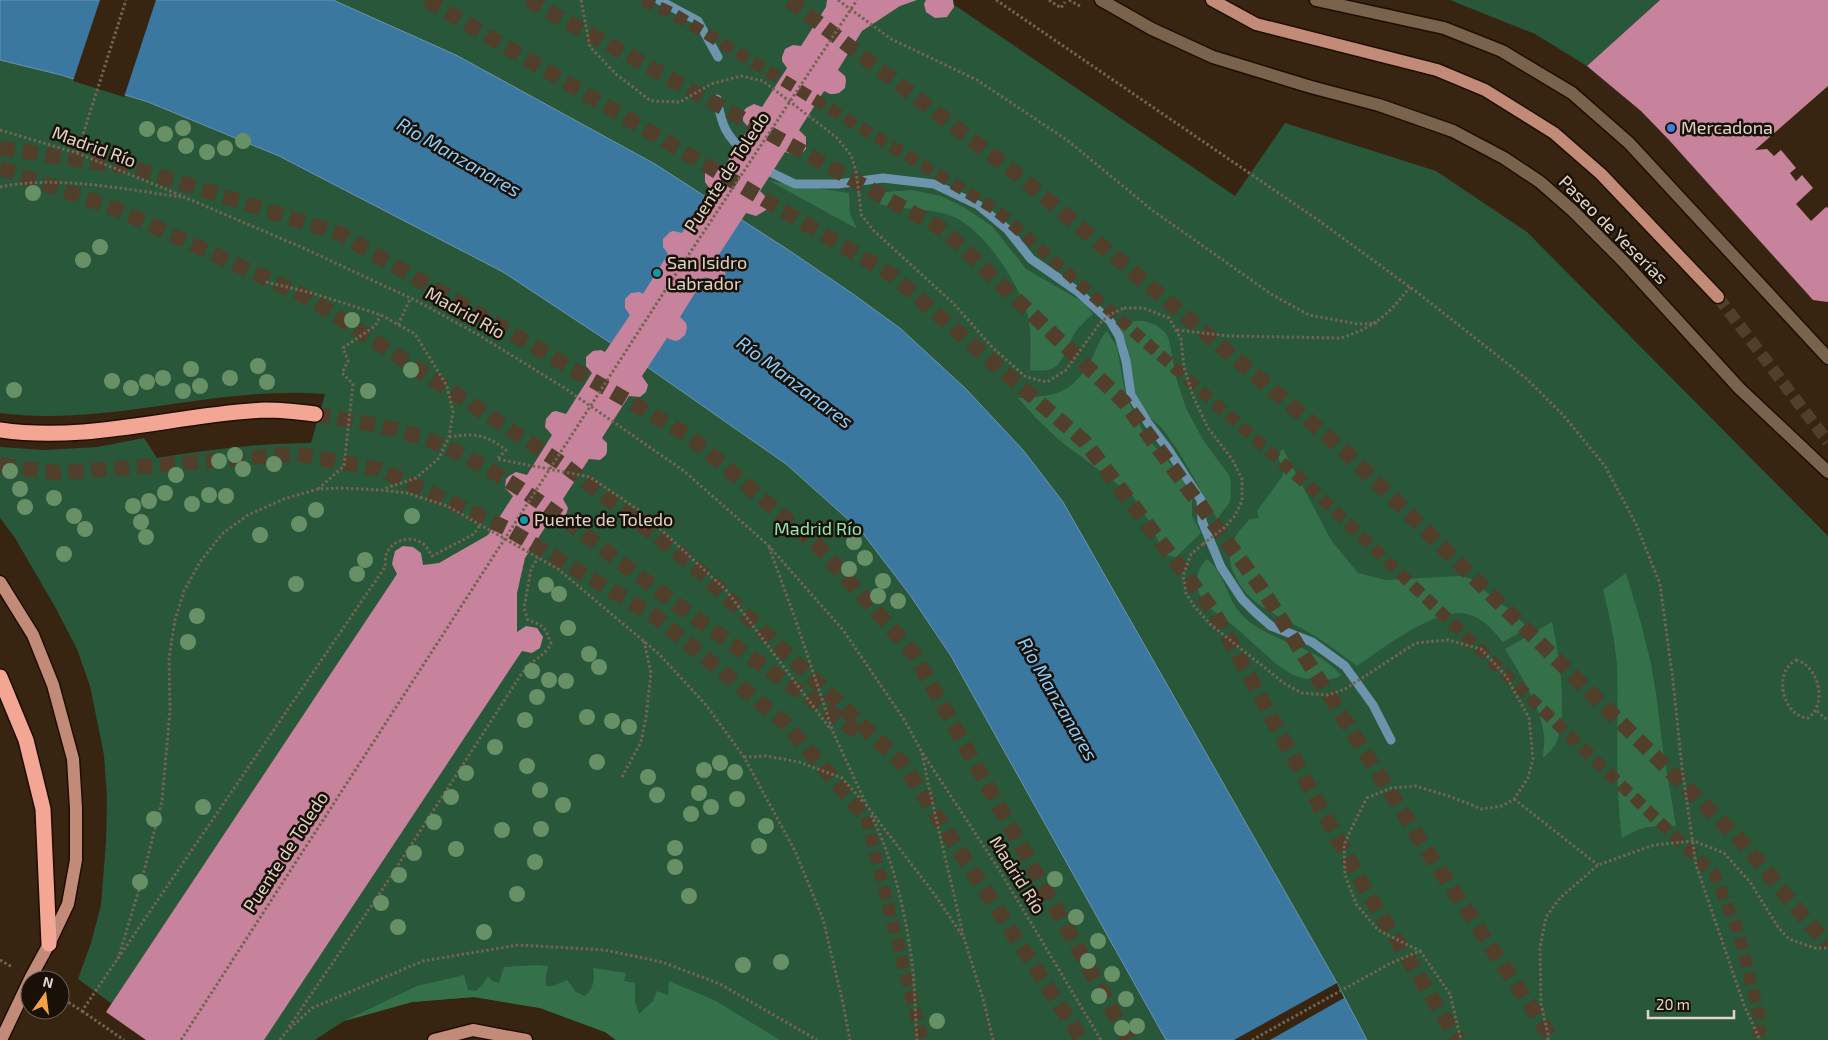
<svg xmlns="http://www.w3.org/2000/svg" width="1828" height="1040" font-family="'Exo 2',sans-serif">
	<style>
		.green { fill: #28573a }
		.forest { fill: #34714b }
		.water { fill: #3b78a0; stroke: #6c94ac }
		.pier { fill: #382511 }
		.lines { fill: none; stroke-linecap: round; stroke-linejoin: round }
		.stream { stroke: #6c94ac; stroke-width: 9 }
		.building { fill: #c7839c }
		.primary-tunnel { stroke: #513f2c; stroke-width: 12; stroke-dasharray: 12 6; stroke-linecap: butt }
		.highway-tunnel { stroke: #513f2c; stroke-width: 15; stroke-dasharray: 15 8; stroke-linecap: butt }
		.secondary-casing { stroke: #1f0e00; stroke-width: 15 }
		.primary-casing { stroke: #1f0e00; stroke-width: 15 }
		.highway-casing { stroke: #1f0e00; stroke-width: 18 }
		.path { stroke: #736351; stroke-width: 3; stroke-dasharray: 2.5 2.5; stroke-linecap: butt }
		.secondary { stroke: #79634d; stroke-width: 12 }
		.primary { stroke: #c28b77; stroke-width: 12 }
		.highway { stroke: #f3a693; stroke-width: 15 }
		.path-bridge { stroke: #736351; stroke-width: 3; stroke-dasharray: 2.5 2.5; stroke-linecap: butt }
		.tree { fill: #689067 }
		.shop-dot { fill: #3f7fe0; stroke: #191008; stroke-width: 2 }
		.culture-dot { fill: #0f9aa8; stroke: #191008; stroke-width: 2 }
		.labels { text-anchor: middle; stroke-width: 5; stroke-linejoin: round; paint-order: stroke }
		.poi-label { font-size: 18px; fill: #e0d4c7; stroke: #191008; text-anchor: start }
		.street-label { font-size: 18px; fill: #e0d4c7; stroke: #191008 }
		.park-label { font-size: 18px; fill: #90e8ae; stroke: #191008 }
		.water-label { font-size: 19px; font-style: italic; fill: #8bcefd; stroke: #191008 }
	</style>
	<rect width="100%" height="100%" fill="#382511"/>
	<g class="green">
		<path d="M0 0H947L1235 196 1285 123 1436 171 1527 232 1828 536V1040H616L605 1032 540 1008 474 997 412 1002 344 1021 315 1040H161L78 979 91 943 101 905 106 842 107 798 104 755 90 686 77 649 54 605 15 538 0 518V447L45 450 97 447 144 438 157 458C208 450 259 443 311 443L325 394C216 385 109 427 0 413Z"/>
		<polygon points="1450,0 1660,0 1587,66 1535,34"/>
	</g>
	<g class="forest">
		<polygon points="770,181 849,193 850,214 857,229"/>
		<path d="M912 190 941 196 965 208 992 226 1026 269 1083 302 1093 314C1085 321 1077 328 1072 338 1061 361 1060 374 1030 370 1030 353 1032 333 1028 316 1020 285 985 231 954 217 931 207 904 211 880 204L873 193Z"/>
		<polygon points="1134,321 1144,321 1156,325 1165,332 1169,340 1177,381 1186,408 1203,440 1229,475 1231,483 1230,502 1217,519 1179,452 1162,428 1145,413 1136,398 1127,345 1119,327"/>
		<path d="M1107 331 1117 347 1125 394 1144 434 1181 476 1192 500V516L1201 533 1176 557 1164 555 1152 526 1132 495 1059 440 1036 418 1018 398C1056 396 1072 395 1092 358 1097 348 1099 340 1107 331Z"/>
		<path d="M1283 449 1331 540 1358 573 1386 580 1460 576 1471 579 1499 603 1509 609 1528 628 1503 642C1493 630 1483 618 1467 614 1437 606 1382 649 1357 666 1342 655 1326 642 1310 633 1282 617 1249 607 1235 576 1223 551 1232 538 1250 519L1259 518 1257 511 1282 477 1284 471 1277 455Z"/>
		<path d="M1207 559C1226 574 1226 601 1246 619 1266 636 1291 642 1314 654 1324 659 1333 667 1341 675 1332 683 1307 680 1296 676 1278 669 1252 641 1236 628 1224 618 1209 610 1201 597 1194 584 1196 569 1207 559Z"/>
		<path d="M1626 573 1641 623 1651 664 1656 693 1663 750 1676 826C1652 826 1644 825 1622 838 1614 780 1619 723 1617 665 1615 640 1609 614 1603 590Z"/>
		<path d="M1552 622C1559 654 1568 710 1557 741 1554 748 1549 753 1543 758 1543 751 1545 742 1544 735 1540 704 1521 676 1505 649Z"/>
		<path d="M537 965 548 966 546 976V986H553L567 980 576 992 585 996C594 988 595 979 593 968L626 973 624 981 635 983V1002L639 1014 653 1001 657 991 668 995 669 981 716 1001 780 1040H616L605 1032 540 1008 474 997 412 1002 344 1021 417 986 464 975 468 990 476 991 482 985 488 976 492 981 499 983 504 967Z"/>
	</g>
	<polygon class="water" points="0,0 333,0 456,55 655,164 790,251 853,294 901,329 966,389 1023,450 1063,502 1337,983 1367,1040 1166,1040 951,656 910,595 861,531 786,464 650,369 503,272 279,156 148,102 61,75 0,60"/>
	<g class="pier">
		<polygon points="100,0 156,0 124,97 73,81"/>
		<polygon points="1337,983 1344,998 1270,1040 1234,1040"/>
	</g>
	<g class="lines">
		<g class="stream">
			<polyline points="659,0 698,21 718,57"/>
			<path d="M717 99C722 126 725 134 745 153"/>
			<polyline points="762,168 795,184 838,184 883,178 934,184 978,205 1007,229 1031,259 1077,291 1110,321 1119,336 1126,361 1131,395 1148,423 1168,449 1201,500 1202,521 1221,567 1242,599 1255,612 1271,626 1312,642 1345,666 1373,705 1391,740"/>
		</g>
	</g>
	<g class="building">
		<polygon points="827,0 917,0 900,6 862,31 838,70 845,76 846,80 845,88 839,93 834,94 830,94 824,91 799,130 806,137 806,149 803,152 795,155 785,152 760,191 767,198 768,207 766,210 756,216 746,213 718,256 726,263 725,275 715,281 705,277 680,317 686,323 687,328 685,335 679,340 675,341 667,338 642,376 648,385 646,392 640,397 629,396 602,438 607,443 607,451 606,455 600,460 589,459 563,499 568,508 566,515 560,520 550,520 525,558 517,593 517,632 526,626 537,628 543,637 540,648 532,653 522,651 264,1040 146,1040 106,1012 397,574 392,564 395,551 403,546 413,547 421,553 423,565 439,563 488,535 513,496 505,488 506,479 509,476 516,472 527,475 552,435 545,427 546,419 552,412 556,411 566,414 592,373 586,366 586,357 593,351 601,350 605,352 630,315 625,308 625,299 631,293 640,292 643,294 668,254 663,247 663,239 670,232 674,231 682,233 710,189 705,182 705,173 712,168 716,166 723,168 749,128 743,121 743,112 746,108 754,104 762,107 787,68 782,61 782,57 785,49 793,45 801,46 826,7"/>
		<polygon points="926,0 953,0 954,7 947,17 935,18 926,12 924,4"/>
		<polygon points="1660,0 1828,0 1828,86 1755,150 1767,149 1774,156 1781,150 1796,168 1790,173 1796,181 1802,175 1813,188 1796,204 1811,221 1826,207 1828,208 1828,302 1813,300 1669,140 1641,111 1587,66"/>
	</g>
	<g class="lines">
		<g class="primary-tunnel">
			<polyline points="643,0 674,14 995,209 1312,489 1714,874 1738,931 1760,1019 1759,1040"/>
			<polyline points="1718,297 1828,442"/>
			<polyline points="866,817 922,1040"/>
		</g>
		<g class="highway-tunnel">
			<polyline points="427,0 892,275 1085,442 1214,612 1364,887 1458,1040"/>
			<polyline points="528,0 944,230 1124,402 1262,589 1426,849 1553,1040"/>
			<polyline points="789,0 1023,179 1345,451 1743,843 1828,946"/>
			<polyline points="0,148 134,168 338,233 689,436 819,547 914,654 1129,1040"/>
			<polyline points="0,168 116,209 309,298 564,465 691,563 903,764 1082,1040"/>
			<path d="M315 414C358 422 403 428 443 446 518 479 582 534 647 582 716 634 788 683 859 733"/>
			<polyline points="0,465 59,473 297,454 379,469 506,528 656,617 786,724 866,817"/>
		</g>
		<defs>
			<g id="secondary">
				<polyline points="1101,0 1152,29 1213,57 1311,87 1379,105 1453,131 1504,158 1540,182 1572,210 1623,261 1739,388 1828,472"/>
				<polyline points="1316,0 1444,28 1502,51 1572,93 1629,143 1828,358"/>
			</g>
			<g id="primary">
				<polyline points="1212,0 1256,24 1437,70 1485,90 1554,133 1601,174 1718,297"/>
				<polyline points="0,582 33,635 53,685 73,759 76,808 76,860 68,904 49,944 31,977 1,1040"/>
				<polyline points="434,1040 473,1030 526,1040"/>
			</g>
			<g id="highway">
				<path d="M0 430C89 443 177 414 266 410 282 410 299 412 315 414"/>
				<polyline points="0,677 26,740 43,809 49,944"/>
			</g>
		</defs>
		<use href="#secondary" class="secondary-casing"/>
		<use href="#primary" class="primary-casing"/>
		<use href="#highway" class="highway-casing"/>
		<g class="path">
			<polyline points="581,0 590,47 616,74 651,101 680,102 711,84 741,76 763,81 836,137 851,155 856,171"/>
			<polyline points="838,0 891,39 977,80 1067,140 1152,210 1271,294 1309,315 1358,324 1377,323"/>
			<polyline points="996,0 1318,220 1418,293 1527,379 1564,416 1605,466 1636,524 1660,584 1673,681 1682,768 1696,865 1744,1005 1760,1040"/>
			<polyline points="1049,0 1061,8 1065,2"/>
			<polyline points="1069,0 1080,6"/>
			<polyline points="0,130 77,153 163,188 301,247 419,302 477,334 563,387 684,471 768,545 843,630 903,718 922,752 1000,871 1101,1040"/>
			<polyline points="77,153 126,0"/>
			<path d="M0 187C57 175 123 189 181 197"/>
			<polyline points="859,194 861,214 873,230 954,304 993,348 1026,377 1047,382 1066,370 1100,323"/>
			<polyline points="266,282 312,293 381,315 415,334 447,386 453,412 449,437 439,458 416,478 383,489"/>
			<polyline points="1124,308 1143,308 1169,318 1181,339 1184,367 1193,396 1208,428 1232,459 1242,479 1242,501 1234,517 1224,528"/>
			<polyline points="398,325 410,299"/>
			<path d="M1177 330 1229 336 1341 338C1375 327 1388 315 1410 287"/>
			<path d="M449 437C475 433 485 434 506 450L497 459 590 477 643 513 726 590 831 730"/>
			<polyline points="318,489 344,466 353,384 342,373 348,361 343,348 375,326 381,315"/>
			<polyline points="1203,544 1191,554 1183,576 1186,593 1194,606 1210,624 1285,684 1302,693 1328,695 1345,689 1416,643 1448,640 1481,649 1506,676 1529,718 1533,759 1528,778 1514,799 1502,806 1482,809 1446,795 1415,786 1391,788 1367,798 1352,827 1344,845 1345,875 1356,904 1378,930 1420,951"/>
			<polyline points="769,547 796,621 833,732 867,806 935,895 964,938 984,1002 993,1040"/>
			<path d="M1796 660C1819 666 1828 704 1808 718 1783 717 1772 672 1796 660Z"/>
			<polyline points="1817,711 1828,721"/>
			<path d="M922 753C934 815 950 874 963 935"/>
			<polyline points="744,757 766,756 799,762 842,778 864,803"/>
			<polyline points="622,777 641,742 646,717 651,673 644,641"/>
			<polyline points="1514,799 1598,865"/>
			<path d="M871 815C893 859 904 907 911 955 915 983 915 1012 917 1040"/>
			<polyline points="118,959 141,883 162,801 170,710 169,658 175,620 184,591 200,562 223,533 248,515 284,499 318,489 340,488 380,490 407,493 447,506 558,569 659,654 706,705 744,757 795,851 823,919 842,999 850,1040"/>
			<polyline points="0,960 12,967"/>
			<path d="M60 997 82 1011 385 567C386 564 385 558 386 555 391 540 410 535 422 543 427 546 429 552 432 556L474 534 480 525"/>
			<polyline points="82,1011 124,1040"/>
			<path d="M289 1027 380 893 526 667C536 658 543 657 551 644 546 629 544 625 528 620L524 608 531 569 538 558"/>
			<polyline points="280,1040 286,1032 312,1008 423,961 518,945 605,950 662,962 720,984 817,1040"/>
			<polyline points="1252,1040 1391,963 1420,951 1450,994 1461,1040"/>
			<polyline points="1548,1040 1548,1034 1541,1004 1540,948 1546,917 1560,898 1598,865 1654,845 1694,841 1724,853 1750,882 1778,927 1789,939 1815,948 1828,948"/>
		</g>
		<use href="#secondary" class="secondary"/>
		<use href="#primary" class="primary"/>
		<use href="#highway" class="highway"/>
		<g class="path-bridge">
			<polyline points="856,171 859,194"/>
			<polyline points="1100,323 1111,314 1124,308"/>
			<polyline points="1203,544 1224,528"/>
			<polyline points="181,1040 668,286 857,0"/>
		</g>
	</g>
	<g class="tree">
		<circle cx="183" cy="128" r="8"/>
		<circle cx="147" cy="129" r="8"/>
		<circle cx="165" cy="134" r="8"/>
		<circle cx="243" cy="141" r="8"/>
		<circle cx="186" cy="146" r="8"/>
		<circle cx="225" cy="148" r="8"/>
		<circle cx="207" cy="152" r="8"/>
		<circle cx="33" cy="193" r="8"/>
		<circle cx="100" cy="247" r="8"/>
		<circle cx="83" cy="260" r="8"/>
		<circle cx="352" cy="320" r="8"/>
		<circle cx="258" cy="366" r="8"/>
		<circle cx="191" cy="369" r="8"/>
		<circle cx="411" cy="370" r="8"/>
		<circle cx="163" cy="378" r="8"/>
		<circle cx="230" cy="378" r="8"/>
		<circle cx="112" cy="381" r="8"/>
		<circle cx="147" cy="382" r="8"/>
		<circle cx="267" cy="382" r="8"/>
		<circle cx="200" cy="386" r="8"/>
		<circle cx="131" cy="388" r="8"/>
		<circle cx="14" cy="390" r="8"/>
		<circle cx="183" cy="391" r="8"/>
		<circle cx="368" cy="391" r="8"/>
		<circle cx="235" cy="455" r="8"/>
		<circle cx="219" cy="461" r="8"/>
		<circle cx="274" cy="464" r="8"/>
		<circle cx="243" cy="469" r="8"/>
		<circle cx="10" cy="471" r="8"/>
		<circle cx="176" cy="475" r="8"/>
		<circle cx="20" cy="489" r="8"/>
		<circle cx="165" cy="493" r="8"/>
		<circle cx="209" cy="495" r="8"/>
		<circle cx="226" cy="496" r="8"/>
		<circle cx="54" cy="498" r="8"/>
		<circle cx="149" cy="501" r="8"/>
		<circle cx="192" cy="504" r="8"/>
		<circle cx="133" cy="506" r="8"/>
		<circle cx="25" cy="507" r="8"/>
		<circle cx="316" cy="510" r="8"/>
		<circle cx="74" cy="516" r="8"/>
		<circle cx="412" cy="516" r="8"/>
		<circle cx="141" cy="522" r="8"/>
		<circle cx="299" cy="524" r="8"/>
		<circle cx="85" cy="529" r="8"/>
		<circle cx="260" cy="535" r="8"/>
		<circle cx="146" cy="537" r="8"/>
		<circle cx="854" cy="542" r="8"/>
		<circle cx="64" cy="554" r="8"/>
		<circle cx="865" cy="558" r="8"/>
		<circle cx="365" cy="560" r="8"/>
		<circle cx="849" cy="569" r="8"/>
		<circle cx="357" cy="574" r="8"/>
		<circle cx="883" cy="581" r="8"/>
		<circle cx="296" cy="584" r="8"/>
		<circle cx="546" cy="585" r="8"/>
		<circle cx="559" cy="594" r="8"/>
		<circle cx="878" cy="596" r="8"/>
		<circle cx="898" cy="601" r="8"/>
		<circle cx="197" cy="616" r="8"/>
		<circle cx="568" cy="628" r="8"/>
		<circle cx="188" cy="642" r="8"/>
		<circle cx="589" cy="654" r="8"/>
		<circle cx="599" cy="667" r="8"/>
		<circle cx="532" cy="671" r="8"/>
		<circle cx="549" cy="680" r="8"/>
		<circle cx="566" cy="681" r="8"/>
		<circle cx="537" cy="697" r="8"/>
		<circle cx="587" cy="717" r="8"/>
		<circle cx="525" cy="720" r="8"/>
		<circle cx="612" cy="721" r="8"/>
		<circle cx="629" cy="727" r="8"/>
		<circle cx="495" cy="747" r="8"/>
		<circle cx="597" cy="762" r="8"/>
		<circle cx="720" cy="763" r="8"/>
		<circle cx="527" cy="766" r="8"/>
		<circle cx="704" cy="770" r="8"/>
		<circle cx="735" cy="772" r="8"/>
		<circle cx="466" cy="773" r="8"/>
		<circle cx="648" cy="777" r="8"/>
		<circle cx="540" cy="790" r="8"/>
		<circle cx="699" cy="793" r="8"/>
		<circle cx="657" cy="795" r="8"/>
		<circle cx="451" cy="797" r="8"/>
		<circle cx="737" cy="799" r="8"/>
		<circle cx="563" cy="805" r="8"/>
		<circle cx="203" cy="807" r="8"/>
		<circle cx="711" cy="807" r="8"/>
		<circle cx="691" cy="814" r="8"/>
		<circle cx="154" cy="819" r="8"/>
		<circle cx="434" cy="822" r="8"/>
		<circle cx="766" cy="826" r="8"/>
		<circle cx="541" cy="829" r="8"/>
		<circle cx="502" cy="830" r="8"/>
		<circle cx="759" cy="846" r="8"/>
		<circle cx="675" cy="848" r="8"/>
		<circle cx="456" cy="849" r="8"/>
		<circle cx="414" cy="853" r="8"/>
		<circle cx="535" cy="862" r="8"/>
		<circle cx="675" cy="867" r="8"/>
		<circle cx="399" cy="875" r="8"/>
		<circle cx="1055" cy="879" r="8"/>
		<circle cx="140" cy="882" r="8"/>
		<circle cx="517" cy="894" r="8"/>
		<circle cx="689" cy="896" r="8"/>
		<circle cx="381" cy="903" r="8"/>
		<circle cx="1076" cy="917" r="8"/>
		<circle cx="398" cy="927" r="8"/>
		<circle cx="484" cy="932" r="8"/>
		<circle cx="1098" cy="941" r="8"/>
		<circle cx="1088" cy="961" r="8"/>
		<circle cx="781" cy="962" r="8"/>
		<circle cx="743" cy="965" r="8"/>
		<circle cx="1112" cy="974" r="8"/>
		<circle cx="1099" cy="996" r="8"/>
		<circle cx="1126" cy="999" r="8"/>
		<circle cx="937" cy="1021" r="8"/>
		<circle cx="1137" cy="1026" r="8"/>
		<circle cx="1122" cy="1028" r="8"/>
	</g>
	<circle class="shop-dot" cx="1671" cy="128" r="5"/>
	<g class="culture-dot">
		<circle cx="657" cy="273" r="5"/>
		<circle cx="524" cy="520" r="5"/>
	</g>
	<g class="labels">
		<g class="poi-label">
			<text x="1681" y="134">Mercadona</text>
			<text x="667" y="269">San Isidro<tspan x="667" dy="21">Labrador</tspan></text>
			<text x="534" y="526">Puente de Toledo</text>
		</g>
		<g class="street-label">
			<text transform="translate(94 147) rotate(20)" y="6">Madrid Río</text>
			<text transform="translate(727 172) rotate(-57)" y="6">Puente de Toledo</text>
			<text transform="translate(1613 230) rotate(45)" y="6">Paseo de Yeserías</text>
			<text transform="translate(465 313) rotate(29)" y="6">Madrid Río</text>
			<text transform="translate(286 852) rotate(-57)" y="6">Puente de Toledo</text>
			<text transform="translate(1017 875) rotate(58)" y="6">Madrid Río</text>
		</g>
		<g class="park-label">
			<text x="818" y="535">Madrid Río</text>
		</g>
		<g class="water-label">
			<text transform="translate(459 157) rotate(30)" y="7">Río Manzanares</text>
			<text transform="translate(795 382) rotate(37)" y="7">Río Manzanares</text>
			<text transform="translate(1058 699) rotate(60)" y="7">Río Manzanares</text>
		</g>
	</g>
	<g transform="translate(45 995) rotate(14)"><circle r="24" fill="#191008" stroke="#695e54"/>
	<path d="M0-4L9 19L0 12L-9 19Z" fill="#f5a246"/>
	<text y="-8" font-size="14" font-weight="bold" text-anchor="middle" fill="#e0d4c7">N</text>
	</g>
	<path d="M1648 1010v8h86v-8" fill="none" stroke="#e0d4c7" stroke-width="2.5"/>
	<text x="1656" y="1010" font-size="15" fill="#e0d4c7" stroke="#191008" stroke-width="4" paint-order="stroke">20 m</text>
</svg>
